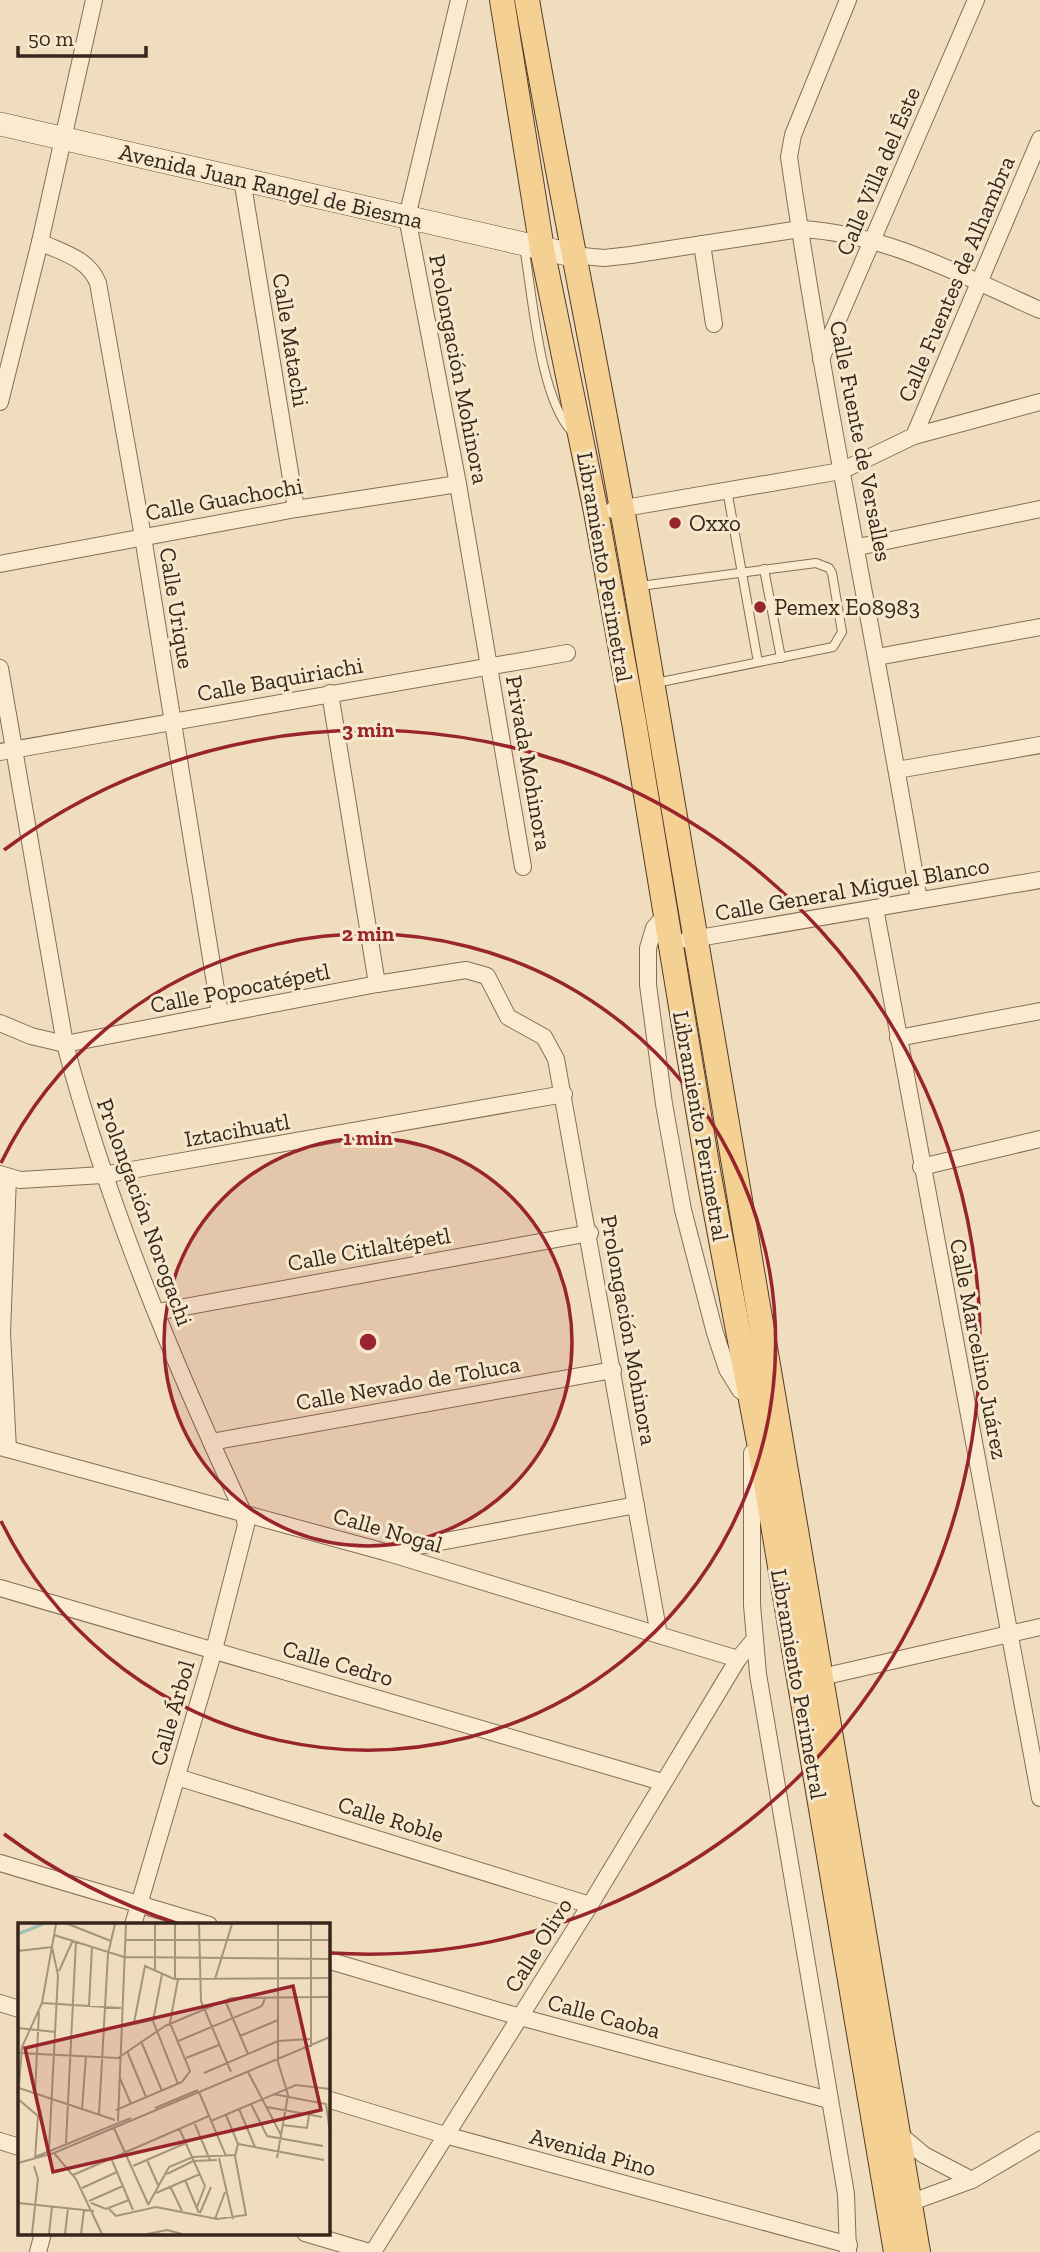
<svg xmlns="http://www.w3.org/2000/svg" width="1040" height="2252" font-family="'Zilla Slab',serif">
	<style>
		.lines { fill: none; stroke-linecap: round; stroke-linejoin: round }
		.lane-casing { stroke: #876d56; stroke-width: 10 }
		.street-casing { stroke: #876d56; stroke-width: 18 }
		.secondary-casing { stroke: #694e39; stroke-width: 24 }
		.primary-casing { stroke: #543b2b; stroke-width: 26 }
		.lane { stroke: #faebd0; stroke-width: 8 }
		.street { stroke: #faebd0; stroke-width: 16 }
		.secondary { stroke: #faebd0; stroke-width: 23 }
		.primary { stroke: #f4d093; stroke-width: 24 }
		.ring { fill: none; stroke: #98242d; stroke-width: 3.5 }
		.poi-dot { fill: #98242d; stroke: #f6e8cd; stroke-width: 2.5 }
		.labels { text-anchor: middle; stroke-width: 6; stroke-linejoin: round; paint-order: stroke }
		.street-label { font-size: 23px; fill: #36261b; stroke: #f6e8cd }
		.poi-label { font-size: 23px; fill: #36261b; stroke: #f6e8cd; text-anchor: start }
		.inset-river { fill: none; stroke: #a1c0b5; stroke-width: 3.5 }
		.inset-road { fill: none; stroke: #a5947c; stroke-width: 2 }
		.view { fill: #98242d; fill-opacity: 0.15; stroke: #98242d; stroke-width: 3.5 }
		.inset-edge { fill: none; stroke: #36261b; stroke-width: 3.5 }
		.centre { fill: #98242d; stroke: #f6e8cd; stroke-width: 3.5 }
		.ring-label { font-size: 21px; text-anchor: middle; font-weight: bold; fill: #98242d; stroke: #f6e8cd; stroke-width: 6; stroke-linejoin: round; paint-order: stroke }
	</style>
	<rect width="100%" height="100%" fill="#efddbd"/>
	<g class="lines">
		<defs>
			<g id="lane">
				<path d="M524 247C533 297 539 396 572 432"/>
				<polyline points="727,490 758,662"/>
				<polyline points="764,569 781,658"/>
				<polyline points="640,586 816,563 829,568 832,573 842,632 833,647 656,683"/>
			</g>
			<g id="street">
				<polyline points="459,0 407,217 458,484 523,867"/>
				<path d="M848 0 793 135 789 157C825 406 878 652 919 900"/>
				<polyline points="242,179 296,509"/>
				<path d="M40 242C63 253 88 258 98 283L143 537 220 1014"/>
				<polyline points="702,244 714,324"/>
				<path d="M572 255 604 258 631 255 800 229C885 233 963 276 1040 310"/>
				<polyline points="821,359 976,0"/>
				<polyline points="0,402 40,242 94,0"/>
				<polyline points="914,436 1040,139"/>
				<polyline points="613,510 841,471 914,436 1040,402"/>
				<polyline points="858,547 1040,509"/>
				<polyline points="0,564 296,509 458,484"/>
				<polyline points="877,657 1040,627"/>
				<path d="M0 668 65 1044C108 1206 173 1361 243 1512L246 1525 214 1650 133 1925"/>
				<polyline points="330,693 377,984"/>
				<polyline points="0,752 567,653"/>
				<polyline points="897,770 1040,745"/>
				<polyline points="875,908 1040,1798"/>
				<polyline points="666,914 654,928 648,948 648,985 664,1104 683,1210 715,1333 727,1369 740,1390 749,1397"/>
				<polyline points="687,940 1040,880"/>
				<polyline points="0,1023 31,1036 65,1044 377,984 466,970 487,976 508,1017 544,1037 556,1059 659,1635"/>
				<polyline points="898,1038 1040,1011"/>
				<polyline points="921,1167 1040,1139"/>
				<polyline points="0,1174 20,1180 103,1175 564,1094"/>
				<polyline points="8,1177 2,1333 8,1449"/>
				<polyline points="157,1312 590,1233"/>
				<polyline points="211,1442 613,1370"/>
				<polyline points="0,1447 385,1552 738,1659 754,1640"/>
				<polyline points="752,1453 752,1605 758,1674 846,2194 848,2252"/>
				<polyline points="387,1552 636,1505"/>
				<polyline points="0,1588 662,1782"/>
				<polyline points="813,1679 1040,1627"/>
				<polyline points="177,1777 590,1905"/>
				<polyline points="0,1863 209,1925"/>
				<polyline points="327,1960 520,2017 829,2100"/>
				<polyline points="0,2003 19,2009"/>
				<polyline points="327,2099 445,2135 849,2245"/>
				<polyline points="900,2135 924,2155 972,2180"/>
				<polyline points="0,2141 19,2147"/>
				<polyline points="901,2206 972,2180 1040,2140"/>
				<polyline points="305,2233 369,2252"/>
				<polyline points="38,2252 43,2233"/>
				<polyline points="373,2252 590,1905 738,1659"/>
			</g>
			<polyline id="secondary" points="0,124 572,255"/>
			<g id="primary">
				<polyline points="502,0 542,249 596,512 634,722 709,1176 759,1442 896,2252"/>
				<path d="M527 0C561 196 602 391 636 587 733 1142 822 1697 918 2252"/>
			</g>
		</defs>
		<use href="#lane" class="lane-casing"/>
		<use href="#street" class="street-casing"/>
		<use href="#secondary" class="secondary-casing"/>
		<use href="#primary" class="primary-casing"/>
		<use href="#lane" class="lane"/>
		<use href="#street" class="street"/>
		<use href="#secondary" class="secondary"/>
		<use href="#primary" class="primary"/>
	</g>
	<circle cx="368" cy="1342" r="204" fill="#98242d" fill-opacity=".12"/>
	<g class="ring">
		<circle cx="368" cy="1342" r="204"/>
		<path d="M1 1163A408 408 0 1 1 1 1521"/>
		<path d="M179 1924A612 612 0 0 1 4 1834M4 850A612 612 0 1 1 331 1953"/>
	</g>
	<g class="poi-dot">
		<circle cx="675" cy="523" r="7"/>
		<circle cx="760" cy="607" r="7"/>
	</g>
	<g class="labels">
		<g class="street-label">
			<text transform="translate(878 171) rotate(-67)" y="8">Calle Villa del Éste</text>
			<text transform="translate(271 186) rotate(13)" y="8">Avenida Juan Rangel de Biesma</text>
			<text transform="translate(956 279) rotate(-67)" y="8">Calle Fuentes de Alhambra</text>
			<text transform="translate(291 340) rotate(81)" y="8">Calle Matachi</text>
			<text transform="translate(459 369) rotate(79)" y="8">Prolongación Mohinora</text>
			<text transform="translate(861 441) rotate(79)" y="8">Calle Fuente de Versalles</text>
			<text transform="translate(224 499) rotate(-10)" y="8">Calle Guachochi</text>
			<text transform="translate(605 567) rotate(80)" y="8">Libramiento Perimetral</text>
			<text transform="translate(177 608) rotate(81)" y="8">Calle Urique</text>
			<text transform="translate(280 679) rotate(-10)" y="8">Calle Baquiriachi</text>
			<text transform="translate(529 763) rotate(80)" y="8">Privada Mohinora</text>
			<text transform="translate(852 889) rotate(-10)" y="8">Calle General Miguel Blanco</text>
			<text transform="translate(240 988) rotate(-11)" y="8">Calle Popocatépetl</text>
			<text transform="translate(701 1126) rotate(80)" y="8">Libramiento Perimetral</text>
			<text transform="translate(237 1130) rotate(-10)" y="8">Iztacihuatl</text>
			<text transform="translate(145 1212) rotate(70)" y="8">Prolongación Norogachi</text>
			<text transform="translate(369 1249) rotate(-10)" y="8">Calle Citlaltépetl</text>
			<text transform="translate(629 1330) rotate(80)" y="8">Prolongación Mohinora</text>
			<text transform="translate(979 1349) rotate(79)" y="8">Calle Marcelino Juárez</text>
			<text transform="translate(408 1383) rotate(-10)" y="8">Calle Nevado de Toluca</text>
			<text transform="translate(388 1530) rotate(16)" y="8">Calle Nogal</text>
			<text transform="translate(338 1663) rotate(16)" y="8">Calle Cedro</text>
			<text transform="translate(799 1684) rotate(80)" y="8">Libramiento Perimetral</text>
			<text transform="translate(172 1713) rotate(-74)" y="8">Calle Árbol</text>
			<text transform="translate(391 1819) rotate(17)" y="8">Calle Roble</text>
			<text transform="translate(538 1945) rotate(-58)" y="8">Calle Olivo</text>
			<text transform="translate(604 2016) rotate(15)" y="8">Calle Caoba</text>
			<text transform="translate(593 2152) rotate(15)" y="8">Avenida Pino</text>
		</g>
		<g class="poi-label">
			<text x="689" y="531">Oxxo</text>
			<text x="774" y="615">Pemex E08983</text>
		</g>
	</g>
	<g transform="translate(18 1923)">
		<rect width="312" height="312" fill="#efddbd"/>
		<path class="inset-river" d="M0 11 25 1"/>
		<path class="inset-road" d="M50 1 93 18M137 1V48M157 1V56M181 1 183 78 213 149M293 1V124M36 12 106 34 312 36M107 17H312M0 28 34 24M41 48 55 17M144 51 135 98 160 161M197 56 214 1M207 77 230 131M24 80 103 85M71 83 74 23M116 100 127 43 156 56 312 55M102 104 135 97M0 105 37 109M222 113 260 97M123 118 144 168M160 118 244 83 247 75M109 128 128 174M0 130 100 135 147 103 213 75 312 74M168 135 201 122M230 149 263 212M186 150 260 118 292 116M101 153 113 181M1 165 97 197M181 169 208 233M17 170 21 89M255 171 308 181 312 209M0 175 4 124 24 80 38 1M0 176 20 193 17 235M233 181 249 213 305 223M249 184 304 194M137 185 180 167M64 186 68 133M221 186 237 224M98 187 164 159 172 148 152 100 160 56M81 191 90 31 97 1M100 198 108 1M193 198 278 162 312 166M176 199 192 237M264 202 289 205 291 192M96 205 130 281M161 205 187 263M48 220 58 18M220 221 306 237M31 226 40 52 34 24M36 230 58 256 84 311M17 234 113 195M93 235 115 287M201 235 215 296M259 235 270 172 260 139V1M129 237 140 262M0 240 36 230 312 114M115 243 168 220M149 251 175 238 199 237M55 252 191 193M167 257 181 290M152 263 164 288M64 265 99 249M138 270 182 251M71 278 105 263M0 280 76 288M73 280 88 286 111 277M130 282 151 244 175 234 217 232M179 284 187 263M91 286 98 293 138 284 199 296 228 292 217 233 220 221 208 192M182 290 193 264M197 296 207 269M14 311 20 256 16 243M31 311 34 284M47 311 50 285M63 311 66 287M129 311 149 307 164 311"/>
		<path class="view" d="M275 63 303 187 35 249 7 125Z"/>
		<rect width="312" height="312" class="inset-edge"/>
	</g>
	<circle cx="368" cy="1342" r="10" class="centre"/>
	<g class="ring-label">
		<text x="368" y="737">3 min</text>
		<text x="368" y="941">2 min</text>
		<text x="368" y="1145">1 min</text>
	</g>
	<path d="M18 46v10h128v-10" fill="none" stroke="#36261b" stroke-width="3.5"/>
	<text x="28" y="46" font-size="21" fill="#36261b" stroke="#f6e8cd" stroke-width="5" paint-order="stroke">50 m</text>
</svg>
